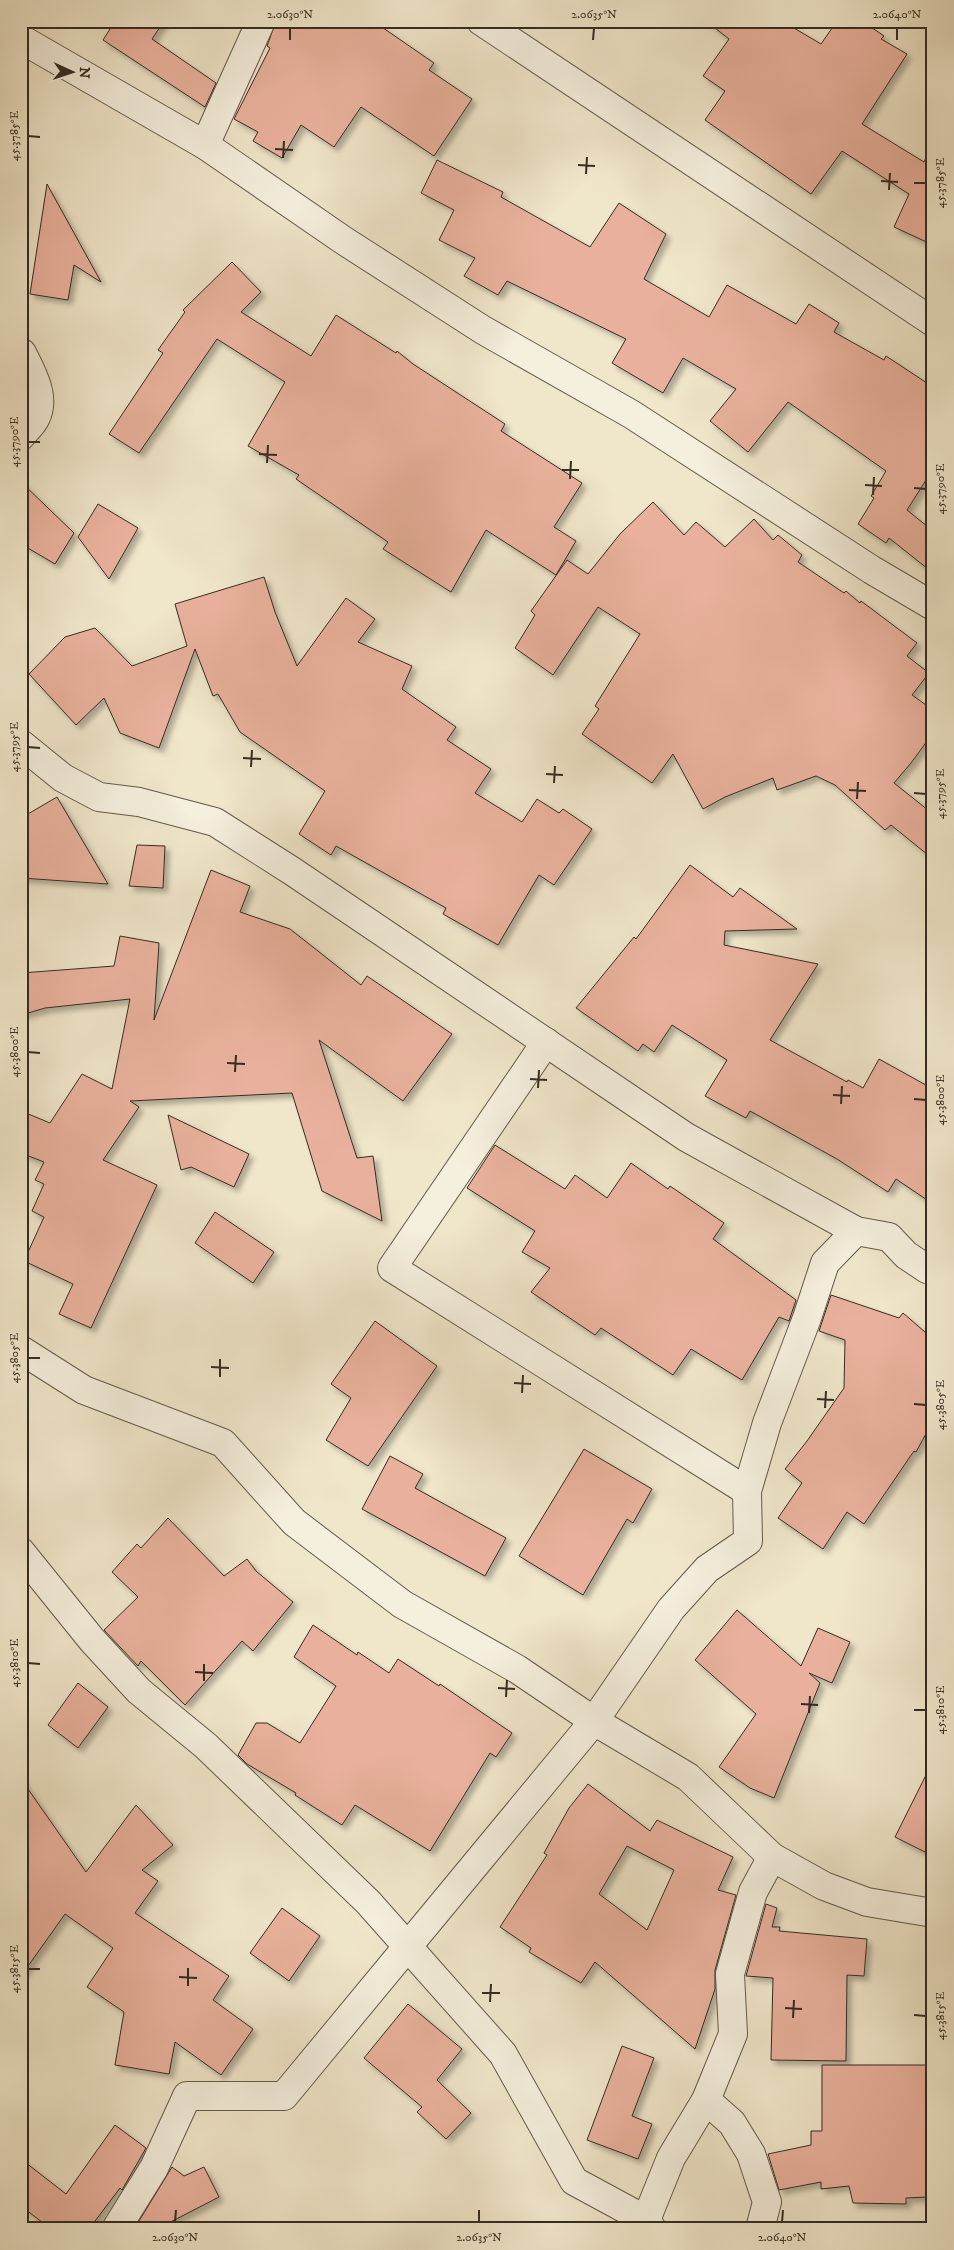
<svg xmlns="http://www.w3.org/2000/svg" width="954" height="2250" font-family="'IM FELL DW Pica',serif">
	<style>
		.building { fill: #e9b19d; stroke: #342c22; fill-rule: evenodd; filter: url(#shadow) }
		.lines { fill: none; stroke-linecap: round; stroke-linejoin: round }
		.minor-casing { stroke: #635a4c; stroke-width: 30 }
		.minor { stroke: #f5efdd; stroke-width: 28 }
		.ticks { fill: none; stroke: #342c22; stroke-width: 2 }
		.neatline { fill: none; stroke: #342c22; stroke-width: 2 }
		.ticks-label { font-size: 12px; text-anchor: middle; fill: #342c22 }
	</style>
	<defs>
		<filter id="shadow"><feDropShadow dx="4.5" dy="4.5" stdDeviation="2.5" flood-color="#0004"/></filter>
	</defs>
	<rect width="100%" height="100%" fill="#f0e6ca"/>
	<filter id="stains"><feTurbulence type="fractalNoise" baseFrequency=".004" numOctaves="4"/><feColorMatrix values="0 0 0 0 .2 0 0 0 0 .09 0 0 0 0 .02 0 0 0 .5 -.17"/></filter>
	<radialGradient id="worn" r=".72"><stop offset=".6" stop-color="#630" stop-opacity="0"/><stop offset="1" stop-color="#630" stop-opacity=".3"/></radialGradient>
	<g class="building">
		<polygon points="115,21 164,21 152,39 216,83 205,107 103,40"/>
		<polygon points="276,21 373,21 434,63 429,70 472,99 434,156 361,107 334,147 301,125 282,158 253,141 258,132 234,119 270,48 267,46"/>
		<polygon points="706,21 782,21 821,44 837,21 862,21 884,36 881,39 907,54 862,124 924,162 933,142 933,245 894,227 909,194 842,151 811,194 705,120 725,91 703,76 729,39"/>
		<polygon points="437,160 503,192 501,197 590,247 619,203 666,234 644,279 709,317 727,285 796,324 809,304 839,323 834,332 884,360 886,356 933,387 933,469 907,510 933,531 933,573 889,538 886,543 858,524 874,498 871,496 886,471 788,402 748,452 710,421 736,389 683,358 663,393 612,363 626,339 507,281 498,295 464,276 475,258 439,240 454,210 421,193"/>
		<polygon points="47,184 101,282 74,265 68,300 30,294"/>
		<polygon points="232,262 261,292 241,312 311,356 336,315 396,353 397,351 413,364 505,424 501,431 582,483 554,527 576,541 556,575 486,530 451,592 383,549 388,542 296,479 299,475 248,446 285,382 217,339 139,453 109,434 163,353 158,350 185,312 183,310"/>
		<polygon points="21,482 74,533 55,564 21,544"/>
		<polygon points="653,502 684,535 696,522 725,547 754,519 773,540 778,535 802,555 798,562 844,593 846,591 860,603 861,601 917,643 907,656 929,673 912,695 933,710 933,733 911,763 894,783 933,814 933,859 891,825 885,830 835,785 816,776 777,790 773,778 725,797 703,809 673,754 652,783 582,734 599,709 595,706 640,634 598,607 553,675 515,648 535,615 531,611 567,560 588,574 620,534"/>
		<polygon points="98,504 138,528 109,579 78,537"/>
		<polygon points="264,577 275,612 297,666 346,598 375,619 358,642 412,666 402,689 456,727 447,740 491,769 475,793 522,822 537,799 559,813 563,809 592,829 554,885 539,875 498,945 443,914 446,908 336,846 331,855 299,834 325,791 240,732 218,694 213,696 195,649 159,748 120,733 104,698 76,725 29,674 65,637 95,628 132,666 187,646 175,604"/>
		<polygon points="57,797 108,884 21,878 21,818"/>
		<polygon points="137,845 165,846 163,888 129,886"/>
		<polygon points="690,865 733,897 740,888 797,929 725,931 724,945 818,964 770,1040 847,1082 848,1080 863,1088 879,1059 933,1089 933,1204 896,1179 888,1192 837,1159 750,1111 746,1118 705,1096 727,1060 672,1025 654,1052 643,1044 638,1051 576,1008 634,937 636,939"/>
		<polygon points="211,870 250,886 240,912 290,929 361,985 367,976 452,1034 403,1101 319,1040 357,1158 373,1156 382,1221 322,1191 292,1093 130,1101 139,1107 103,1160 157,1185 91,1328 59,1314 73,1284 24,1261 44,1217 32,1211 44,1184 35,1180 44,1162 21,1153 21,1111 50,1123 82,1074 112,1089 130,999 45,1008 21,1015 21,973 114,966 120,936 159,943 154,1020"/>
		<polygon points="168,1115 249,1154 234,1187 191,1167 181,1170"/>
		<polygon points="495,1145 565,1189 575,1175 607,1198 631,1163 668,1189 670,1186 724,1223 713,1239 796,1300 789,1321 779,1317 742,1380 691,1349 673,1375 601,1328 595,1335 531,1292 550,1268 522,1252 535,1231 467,1188"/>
		<polygon points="215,1212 274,1252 253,1283 195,1243"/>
		<polygon points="831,1295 899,1318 903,1313 933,1339 933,1421 916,1452 914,1451 864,1524 847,1512 823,1549 778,1518 802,1483 785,1469 807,1441 844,1388 845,1340 819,1331"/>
		<polygon points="375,1321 437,1366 368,1466 326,1440 351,1398 331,1384"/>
		<polygon points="584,1449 652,1489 633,1523 627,1519 583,1595 519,1556"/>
		<polygon points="390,1456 423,1474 415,1488 506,1538 485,1576 362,1509"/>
		<polygon points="168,1518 224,1576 247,1559 256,1571 293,1602 253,1651 242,1641 185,1705 141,1661 138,1666 104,1630 138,1597 112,1572 137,1544 141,1548"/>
		<polygon points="737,1610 801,1666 818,1628 850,1642 832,1683 809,1673 820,1683 774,1798 750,1788 719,1767 756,1714 695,1660"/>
		<polygon points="313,1625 357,1655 358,1652 389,1673 398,1659 439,1686 440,1684 512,1733 496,1757 490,1753 430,1851 355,1805 342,1825 295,1795 296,1793 247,1764 238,1755 256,1723 267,1723 300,1743 336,1686 294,1657"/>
		<polygon points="78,1683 108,1707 78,1748 48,1725"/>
		<polygon points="933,1761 933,1856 895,1837"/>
		<polygon points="21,1779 86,1872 136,1805 173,1845 142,1870 158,1881 135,1913 229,1976 213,2000 253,2029 221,2075 175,2042 169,2074 115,2065 124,2012 87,1987 113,1948 65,1914 21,1976"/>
		<path d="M588 1784 650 1831 657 1820 733 1857 718 1890 736 1895 715 1970V1989L695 2049 595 1962 581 1983 529 1952 531 1948 500 1927 547 1855 544 1853 569 1808ZM627 1846 674 1870 647 1930 599 1894Z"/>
		<polygon points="766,1904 777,1908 772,1927 780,1927 779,1931 867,1939 864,1976 847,1975 846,2061 771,2060 773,1978 746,1976"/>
		<polygon points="282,1908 320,1936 289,1981 250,1953"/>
		<polygon points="408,2004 462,2049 437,2080 471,2113 446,2139 417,2112 422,2107 364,2058"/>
		<polygon points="622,2046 654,2058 632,2116 652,2124 638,2159 587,2140"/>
		<polygon points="822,2065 933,2065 933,2173 927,2173 928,2197 906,2198 906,2204 853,2203 849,2186 821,2189 821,2182 779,2190 768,2154 811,2145 811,2131 822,2131"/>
		<polygon points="115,2125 146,2148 122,2190 120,2188 89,2229 51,2229 21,2206 21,2159 66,2194"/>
		<polygon points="172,2167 184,2176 204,2167 219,2197 157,2229 143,2229 139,2221"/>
	</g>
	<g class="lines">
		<defs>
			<g id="minor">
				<polyline points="481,21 933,322"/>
				<polyline points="21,39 205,145 261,21"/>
				<polyline points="205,145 343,240 483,330 631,414 872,570 933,606"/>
				<path d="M21 436C26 430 33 424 36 417 46 396 31 371 22 353"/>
				<polyline points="21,744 63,778 99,797 139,802 215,822 292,871 686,1137 856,1231"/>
				<polyline points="546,1042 392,1268 747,1491"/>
				<polyline points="21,1350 84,1390 223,1443 294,1522 402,1604 517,1669 594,1721 688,1777 772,1857 824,1886 867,1902 933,1913"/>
				<polyline points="21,1552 92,1640 139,1691 206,1746 368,1902 503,2054 574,2181 646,2220 652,2229"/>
				<polyline points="706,2100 732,2123 751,2154 767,2202 760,2229"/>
				<polyline points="646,2220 671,2158 706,2100 733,2034 730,1974 753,1892 772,1857"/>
				<polyline points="116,2229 154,2168 187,2096 284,2096 594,1721 671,1609 707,1569 748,1541 747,1491 767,1423 807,1318 825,1263 856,1231 889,1237 906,1255 927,1269 933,1265"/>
			</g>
		</defs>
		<use href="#minor" class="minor-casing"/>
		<use href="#minor" class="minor"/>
	</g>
	<path class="ticks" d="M290 40V28M593 40 594 28M897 40V28M28 136 40 137M275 149 293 150M283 158 284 141M578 165 595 166M586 174 587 157M881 181 898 182M914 183H926M889 190 890 173M28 442H40M259 454 277 455M267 463 268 445M562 470H579M570 479 571 461M865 485 882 486M914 488 926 489M873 495 874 477M28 747 40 748M243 758 261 759M251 767 252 750M546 774 563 775M554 783 555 766M849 790 866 791M914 793 926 794M857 799 858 782M28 1052 40 1053M227 1063 245 1064M235 1072 236 1055M530 1079 547 1080M538 1088 539 1070M833 1095 850 1096M914 1099 926 1100M841 1104 842 1086M28 1358H40M211 1367 229 1368M220 1377V1359M514 1383 531 1384M522 1393 523 1375M817 1399 834 1400M914 1404 926 1405M825 1408 826 1391M28 1663 40 1664M195 1672 213 1673M204 1681V1664M498 1688 515 1689M506 1697 507 1680M801 1704 818 1705M914 1710H926M809 1713 810 1696M28 1969H40M179 1977 197 1978M188 1986V1968M482 1993H500M490 2002 491 1984M785 2008 802 2009M914 2015 926 2016M793 2018 794 2000M175 2222 176 2210M479 2222V2210M782 2222 783 2210"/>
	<rect width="954" height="2250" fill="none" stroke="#f0e6ca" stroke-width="55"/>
	<g transform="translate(72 72) rotate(93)" stroke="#f5efdd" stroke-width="4" paint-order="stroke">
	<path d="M0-4L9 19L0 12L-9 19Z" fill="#342c22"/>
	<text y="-8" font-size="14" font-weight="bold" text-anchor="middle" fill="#342c22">N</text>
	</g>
	<rect x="28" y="28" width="898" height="2194" class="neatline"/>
	<g class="ticks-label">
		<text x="290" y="18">2.0630°N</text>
		<text x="594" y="18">2.0635°N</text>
		<text x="897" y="18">2.0640°N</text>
		<text transform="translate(14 136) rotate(-90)" y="4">45.3785°E</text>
		<text transform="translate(940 183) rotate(-90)" y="4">45.3785°E</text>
		<text transform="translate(14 442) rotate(-90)" y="4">45.3790°E</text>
		<text transform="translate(940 489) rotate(-90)" y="4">45.3790°E</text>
		<text transform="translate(14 747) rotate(-90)" y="4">45.3795°E</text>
		<text transform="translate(940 794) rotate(-90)" y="4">45.3795°E</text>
		<text transform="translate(14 1052) rotate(-90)" y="4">45.3800°E</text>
		<text transform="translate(940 1100) rotate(-90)" y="4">45.3800°E</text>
		<text transform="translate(14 1358) rotate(-90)" y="4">45.3805°E</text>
		<text transform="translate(940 1405) rotate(-90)" y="4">45.3805°E</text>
		<text transform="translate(14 1663) rotate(-90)" y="4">45.3810°E</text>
		<text transform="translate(940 1710) rotate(-90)" y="4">45.3810°E</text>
		<text transform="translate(14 1969) rotate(-90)" y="4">45.3815°E</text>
		<text transform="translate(940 2016) rotate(-90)" y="4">45.3815°E</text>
		<text x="175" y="2241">2.0630°N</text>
		<text x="479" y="2241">2.0635°N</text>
		<text x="782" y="2241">2.0640°N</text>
	</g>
	<rect width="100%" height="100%" filter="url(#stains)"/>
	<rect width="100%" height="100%" fill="url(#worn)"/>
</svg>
